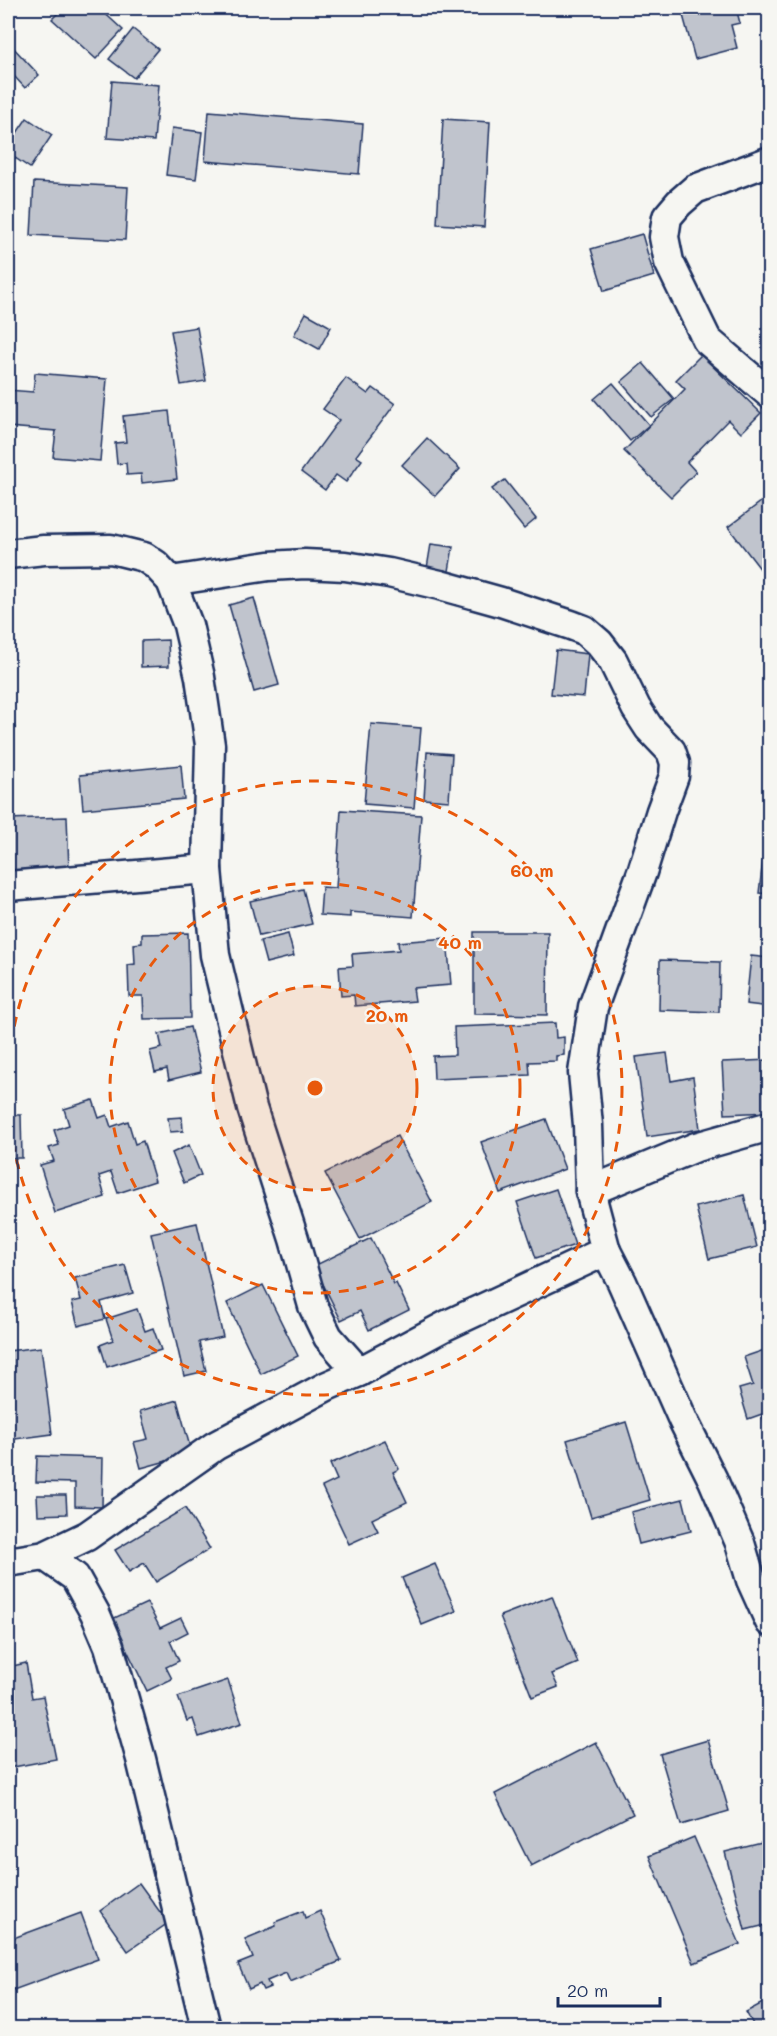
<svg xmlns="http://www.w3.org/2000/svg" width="777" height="2036" font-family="Mali,sans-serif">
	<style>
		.building { fill: #c0c4cd; stroke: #1b2f5e; stroke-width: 1.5 }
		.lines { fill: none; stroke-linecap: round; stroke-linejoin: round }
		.street-casing { stroke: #1b2f5e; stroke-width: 33 }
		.street { stroke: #f6f6f2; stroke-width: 28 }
		.ring { fill: none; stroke: #e8590c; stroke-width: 3; stroke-dasharray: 10 8 }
		.centre { fill: #e8590c; stroke: #f6f6f2; stroke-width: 3 }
		.ring-label { font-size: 18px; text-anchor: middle; font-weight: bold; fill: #e8590c; stroke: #f6f6f2; stroke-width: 4.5; stroke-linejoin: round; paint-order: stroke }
	</style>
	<rect width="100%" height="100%" fill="#f6f6f2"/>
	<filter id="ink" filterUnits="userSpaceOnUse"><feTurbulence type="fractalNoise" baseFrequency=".0167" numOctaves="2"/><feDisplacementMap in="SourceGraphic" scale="12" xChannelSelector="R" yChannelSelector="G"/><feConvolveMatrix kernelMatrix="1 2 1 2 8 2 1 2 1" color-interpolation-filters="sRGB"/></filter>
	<g filter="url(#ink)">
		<g class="building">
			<polygon points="63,8 99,8 123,30 96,59 52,19"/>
			<polygon points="681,8 736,8 740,23 731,25 737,48 695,59"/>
			<polygon points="133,29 158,49 134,78 109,59"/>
			<polygon points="8,42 39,75 25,88 14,76 8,82"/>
			<polygon points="112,81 159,85 154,141 107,138"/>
			<polygon points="209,111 363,124 359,174 205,161"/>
			<polygon points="27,118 52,135 30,168 8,153 8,146"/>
			<polygon points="443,119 490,122 484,227 437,224"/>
			<polygon points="172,128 202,132 196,179 166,175"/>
			<polygon points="34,182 128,187 125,240 31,235"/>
			<polygon points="642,234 654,276 604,291 591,249"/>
			<polygon points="306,313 331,327 319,349 294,335"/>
			<polygon points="197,327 206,381 181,385 171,331"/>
			<polygon points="701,355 761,413 741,433 728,420 687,462 696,472 671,497 624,451 685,389 676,380"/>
			<polygon points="643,363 674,399 651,417 621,382"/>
			<polygon points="35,373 107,379 100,461 53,457 56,431 8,427 8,390 33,392"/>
			<polygon points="346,378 368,394 373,388 395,404 356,456 362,460 346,482 336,475 325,490 301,472 339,420 323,409"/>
			<polygon points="613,383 649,425 630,441 594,399"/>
			<polygon points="169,411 177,479 142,483 141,474 127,475 126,463 117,464 115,443 126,442 123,416"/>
			<polygon points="427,438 460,469 435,496 402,465"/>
			<polygon points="505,480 536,519 524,529 492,489"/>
			<polygon points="770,495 770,578 768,579 728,527"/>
			<polygon points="431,544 453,547 448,577 426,574"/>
			<polygon points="254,598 279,685 254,692 229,605"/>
			<polygon points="168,640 169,666 141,667 141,641"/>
			<polygon points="556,650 588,654 584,697 551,694"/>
			<polygon points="8,697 15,729 8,731"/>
			<polygon points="371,724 421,728 414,808 364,804"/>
			<polygon points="427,752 452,754 449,801 424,799"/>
			<polygon points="181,765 184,799 83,809 80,775"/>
			<polygon points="341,810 421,815 413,917 350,912 350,917 320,915 322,887 336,888"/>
			<polygon points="67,817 69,870 8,872 8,819"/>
			<polygon points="763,859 770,860 770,894 759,893"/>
			<polygon points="303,889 312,924 259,936 250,901"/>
			<polygon points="474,932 548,932 547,1015 474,1014"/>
			<polygon points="188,933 190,1018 144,1019 143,996 129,996 128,965 135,964 134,944 142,943 142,934"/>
			<polygon points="288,934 294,956 266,963 260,941"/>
			<polygon points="447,938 451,985 413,988 415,1001 355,1006 354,995 341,996 339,967 353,966 352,954 399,950 398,942"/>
			<polygon points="751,956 770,958 770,1007 746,1004"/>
			<polygon points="660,960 720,962 719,1012 659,1010"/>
			<polygon points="555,1023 556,1038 564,1037 564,1055 556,1056 556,1061 529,1062 530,1075 434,1079 433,1056 455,1055 454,1027"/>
			<polygon points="190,1027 201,1072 169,1080 167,1069 155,1072 150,1051 162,1048 159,1034"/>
			<polygon points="667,1053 671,1081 693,1077 700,1129 647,1137 636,1057"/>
			<polygon points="770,1060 770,1112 725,1114 722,1062"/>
			<polygon points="93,1100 99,1118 107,1115 111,1127 128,1121 135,1144 143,1141 155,1181 118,1193 111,1172 99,1176 105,1197 55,1213 40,1165 54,1161 49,1148 59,1145 54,1130 69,1125 64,1109"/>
			<polygon points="8,1115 21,1115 22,1158 8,1158"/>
			<polygon points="182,1117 183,1131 170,1132 168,1118"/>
			<polygon points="546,1119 565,1169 500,1193 481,1142"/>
			<polygon points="397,1136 432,1202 360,1239 325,1173"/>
			<polygon points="189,1145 201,1175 184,1183 172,1153"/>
			<polygon points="556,1189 575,1245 536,1258 517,1202"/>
			<polygon points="744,1195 757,1247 709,1259 696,1207"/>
			<polygon points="197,1223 223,1337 199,1342 206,1371 184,1376 151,1233"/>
			<polygon points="371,1238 394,1284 396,1283 409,1310 369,1330 360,1311 341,1320 314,1266"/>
			<polygon points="125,1265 133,1293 101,1302 105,1319 78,1326 72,1302 81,1300 75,1278"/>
			<polygon points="263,1285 298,1356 261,1374 227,1303"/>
			<polygon points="137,1309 145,1331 153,1328 161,1350 107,1367 100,1345 113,1340 106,1319"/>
			<polygon points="41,1347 52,1434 8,1440 8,1351"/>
			<polygon points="770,1348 770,1438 769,1438 762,1414 748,1419 739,1389 753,1385 744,1357"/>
			<polygon points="177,1400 192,1454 141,1468 134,1442 148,1439 140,1411"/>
			<polygon points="626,1422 650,1500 591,1517 567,1440"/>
			<polygon points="385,1440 399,1469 393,1472 407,1502 372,1519 378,1531 349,1544 322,1487 337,1480 330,1464"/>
			<polygon points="37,1456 103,1458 102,1507 75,1506 75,1483 36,1482"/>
			<polygon points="37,1495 66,1495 67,1514 38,1515"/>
			<polygon points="683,1499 691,1531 639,1544 631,1512"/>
			<polygon points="185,1508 210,1549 156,1582 144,1563 129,1572 115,1550"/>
			<polygon points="435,1564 456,1611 422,1625 402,1578"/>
			<polygon points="552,1596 578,1663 552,1674 558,1687 532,1697 500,1616"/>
			<polygon points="147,1603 160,1628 181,1618 188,1632 170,1641 179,1661 166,1667 172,1679 147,1691 112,1619"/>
			<polygon points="26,1663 32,1698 43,1696 56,1759 8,1768 8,1667"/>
			<polygon points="228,1680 242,1723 199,1737 193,1719 187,1721 178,1697"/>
			<polygon points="708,1740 729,1811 681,1825 660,1754"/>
			<polygon points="596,1742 633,1814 531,1866 495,1794"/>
			<polygon points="694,1837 740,1944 694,1963 649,1856"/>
			<polygon points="770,1841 770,1924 745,1930 725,1852"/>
			<polygon points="139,1883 168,1923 128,1951 100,1911"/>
			<polygon points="303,1911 305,1918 320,1911 341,1961 290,1982 286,1973 267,1981 270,1987 263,1990 260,1984 249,1989 238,1964 253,1958 245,1939 276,1926 275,1922"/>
			<polygon points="81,1913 98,1959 8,1992 8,1940"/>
			<polygon points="770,1999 770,2028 748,2028 754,2026 746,2012"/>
		</g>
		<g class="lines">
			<defs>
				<g id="street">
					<polyline points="770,161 695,189 679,203 667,217 664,237 669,262 707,340 770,394"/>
					<polyline points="8,554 44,550 111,549 144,557 156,565 171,581 188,625 200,677 210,745 207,869 215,955 252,1108 294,1239 313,1306 328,1337 359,1372 447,1325 606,1251"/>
					<polyline points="171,581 269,566 305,564 345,566 389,573 440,585 501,602 571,625 584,630 599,643 613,661 636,708 649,728 671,751 675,763 674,776 661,811 642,872 593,1007 583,1073 588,1125 590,1191 606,1251 622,1282 683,1420 713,1480 740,1543 751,1580 770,1622"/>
					<polyline points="8,886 207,869"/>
					<polyline points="590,1191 696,1147 770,1126"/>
					<polyline points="45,1556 75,1577 95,1613 109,1646 141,1759 206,2028"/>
					<polyline points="8,1562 45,1556 87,1536 215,1446 327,1386 359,1372"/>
				</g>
			</defs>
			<use href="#street" class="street-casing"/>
			<use href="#street" class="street"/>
		</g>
	</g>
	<circle cx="315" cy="1088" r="102" fill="#e8590c" fill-opacity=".12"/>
	<g class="ring">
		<circle cx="315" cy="1088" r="102"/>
		<circle cx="315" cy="1088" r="205"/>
		<circle cx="315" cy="1088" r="307"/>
	</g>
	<circle cx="315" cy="1088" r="9" class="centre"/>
	<g class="ring-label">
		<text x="532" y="877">60 m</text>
		<text x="460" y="949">40 m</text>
		<text x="387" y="1022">20 m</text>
	</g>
	<rect width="777" height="2036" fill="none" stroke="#f6f6f2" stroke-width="30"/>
	<rect x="15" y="15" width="747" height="2006" fill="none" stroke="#1b2f5e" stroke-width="2" filter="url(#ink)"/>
	<path d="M558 1997v9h102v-9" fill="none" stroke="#1b2f5e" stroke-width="3"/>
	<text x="567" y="1997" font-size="18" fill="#1b2f5e" stroke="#f6f6f2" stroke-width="4.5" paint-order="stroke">20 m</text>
</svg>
